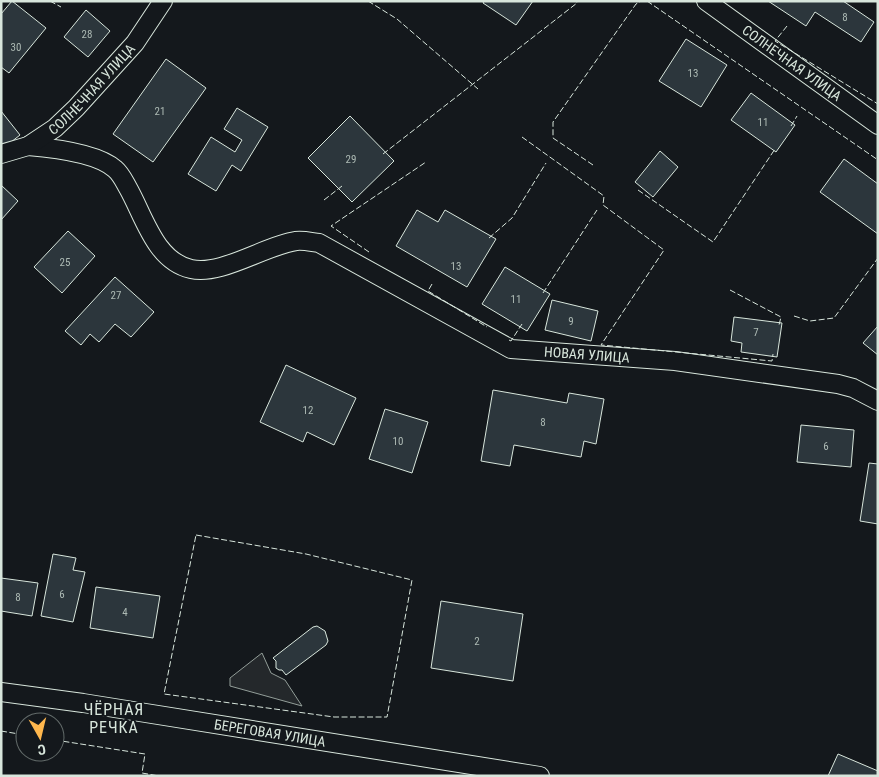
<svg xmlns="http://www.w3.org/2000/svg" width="879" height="777" font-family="'Roboto Condensed',sans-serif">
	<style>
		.parking { fill: #24282b; stroke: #939e99 }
		.building { fill: #2c363c; stroke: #d8e6dc }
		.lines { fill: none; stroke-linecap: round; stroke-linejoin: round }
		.street-casing { stroke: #d8e6dc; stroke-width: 20 }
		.street { stroke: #14181c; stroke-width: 18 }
		.fence { stroke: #d8e6dc; stroke-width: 1; stroke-dasharray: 6 2.5; stroke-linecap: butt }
		.labels { text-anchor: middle; stroke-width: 4; stroke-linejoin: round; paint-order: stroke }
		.number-label { font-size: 11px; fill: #adbab4 }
		.street-label { font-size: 14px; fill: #d8e6dc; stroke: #14181c }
		.quarter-label { font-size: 16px; letter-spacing: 1px; fill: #d8e6dc; stroke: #14181c }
	</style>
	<rect width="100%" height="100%" fill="#14181c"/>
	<polygon class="parking" points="262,653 271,673 285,680 302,706 230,686 230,678"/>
	<g class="building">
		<polygon points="12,1 46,28 9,73 1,67 1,14"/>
		<polygon points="484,1 533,1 516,25 483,3"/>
		<polygon points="768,1 843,1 874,22 861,42 815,12 806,26"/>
		<polygon points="86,10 110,31 88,57 64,37"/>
		<polygon points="686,39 727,65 701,107 659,81"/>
		<polygon points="166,59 206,88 153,162 113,134"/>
		<polygon points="751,93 795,125 776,152 731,120"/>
		<polygon points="237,108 268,127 241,171 232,165 216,191 188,174 211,137 235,152 242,140 224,129"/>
		<polygon points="1,111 20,135 1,150"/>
		<polygon points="350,116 394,161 352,202 308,158"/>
		<polygon points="660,151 678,167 653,197 635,182"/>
		<polygon points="844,159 878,184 878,234 820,192"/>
		<polygon points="1,185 18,201 1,220"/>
		<polygon points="417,210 438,222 445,210 496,239 467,287 396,246"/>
		<polygon points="68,231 95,256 62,293 34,267"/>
		<polygon points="505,267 550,294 527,331 482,304"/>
		<polygon points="115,277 154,312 131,337 115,324 99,342 90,334 81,345 65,331"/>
		<polygon points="552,300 598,311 591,341 545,330"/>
		<polygon points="734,317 782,323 777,357 741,352 742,343 731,341"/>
		<polygon points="878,326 878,355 863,343"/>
		<polygon points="286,365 356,398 334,445 307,432 303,442 260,422"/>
		<polygon points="493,390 567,403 569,393 604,399 596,444 584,441 581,457 514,445 510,466 481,461"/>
		<polygon points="385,409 428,422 412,473 369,459"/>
		<polygon points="801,425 854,430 851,467 797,462"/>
		<polygon points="869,463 878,464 878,524 860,521"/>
		<polygon points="53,554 76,558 73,570 85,572 73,622 41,616"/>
		<polygon points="1,578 38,583 32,616 1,611"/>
		<polygon points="96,587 160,596 153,638 90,628"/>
		<polygon points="441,601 523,614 513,681 431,668"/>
		<polygon points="317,626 325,631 328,641 326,645 286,675 282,670 279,670 276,668 276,661 273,658 313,627"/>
		<polygon points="838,754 878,771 878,776 828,776"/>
	</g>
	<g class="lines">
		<defs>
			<g id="street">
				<path id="s1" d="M706 1 878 125"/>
				<path id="s2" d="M28 146C52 148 97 153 115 169 121 174 124 181 128 188 144 216 155 261 191 269 221 276 264 246 296 241 303 240 311 242 319 243L511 349 675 361 838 384 853 388 878 401"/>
				<path id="s3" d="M1 154 28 146 55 128 76 108 135 43 163 1"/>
				<path id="s4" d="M1 692 83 703 540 776"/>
			</g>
		</defs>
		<use href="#street" class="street-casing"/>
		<use href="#street" class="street"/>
		<g class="fence">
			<polyline points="50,1 61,7"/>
			<polyline points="368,1 397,19 478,89"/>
			<polyline points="647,1 878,160"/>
			<polyline points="787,26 775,41 878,104"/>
			<polyline points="791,126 797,116"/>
			<polyline points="522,137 604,196 603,205 664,250 601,345 772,361 773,354"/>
			<polyline points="383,154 577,3 576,1"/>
			<polyline points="593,165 553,138 553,122 636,4 641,1"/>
			<polyline points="638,190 713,242 775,149"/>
			<polyline points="324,200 342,186"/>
			<polyline points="489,238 512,218 546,163"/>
			<polyline points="369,252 331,226 426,162"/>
			<polyline points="432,284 428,291 487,327"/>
			<polyline points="730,290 781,317 779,325"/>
			<polyline points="543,293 597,210"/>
			<polyline points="794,316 810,321 834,318 878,258"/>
			<polyline points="509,340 511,341 522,324"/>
			<polygon points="196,535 306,554 412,580 387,717 334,717 164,694"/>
			<polyline points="1,731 25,735"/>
			<polyline points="55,740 145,754 142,773 159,776"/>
		</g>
	</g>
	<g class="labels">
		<g class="number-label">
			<text x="845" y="21">8</text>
			<text x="87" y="38">28</text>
			<text x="16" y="51">30</text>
			<text x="693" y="77">13</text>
			<text x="160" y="115">21</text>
			<text x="763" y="126">11</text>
			<text x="351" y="163">29</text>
			<text x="65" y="266">25</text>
			<text x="456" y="270">13</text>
			<text x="116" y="299">27</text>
			<text x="516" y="303">11</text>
			<text x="571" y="325">9</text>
			<text x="756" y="336">7</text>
			<text x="308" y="414">12</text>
			<text x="543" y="426">8</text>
			<text x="398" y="445">10</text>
			<text x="826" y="450">6</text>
			<text x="62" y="598">6</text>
			<text x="18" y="601">8</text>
			<text x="125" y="616">4</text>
			<text x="477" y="645">2</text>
		</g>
		<g class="street-label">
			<text dy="5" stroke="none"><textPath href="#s1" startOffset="106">СОЛНЕЧНАЯ УЛИЦА</textPath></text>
			<text dy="5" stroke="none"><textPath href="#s3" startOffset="114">СОЛНЕЧНАЯ УЛИЦА</textPath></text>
			<text dy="5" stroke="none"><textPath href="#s2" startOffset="649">НОВАЯ УЛИЦА</textPath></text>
			<text dy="5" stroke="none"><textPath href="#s4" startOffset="272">БЕРЕГОВАЯ УЛИЦА</textPath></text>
		</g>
		<g class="quarter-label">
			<text x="114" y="715">ЧЁРНАЯ<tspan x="114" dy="18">РЕЧКА</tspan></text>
		</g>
	</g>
	<rect width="879" height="777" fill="none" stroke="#d8e6dc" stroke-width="5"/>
	<g transform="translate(40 737) rotate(172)"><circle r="24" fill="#14181c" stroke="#626a69"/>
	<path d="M0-4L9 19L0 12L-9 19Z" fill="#ffb74d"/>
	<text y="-8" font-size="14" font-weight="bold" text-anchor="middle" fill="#d8e6dc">С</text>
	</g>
</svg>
